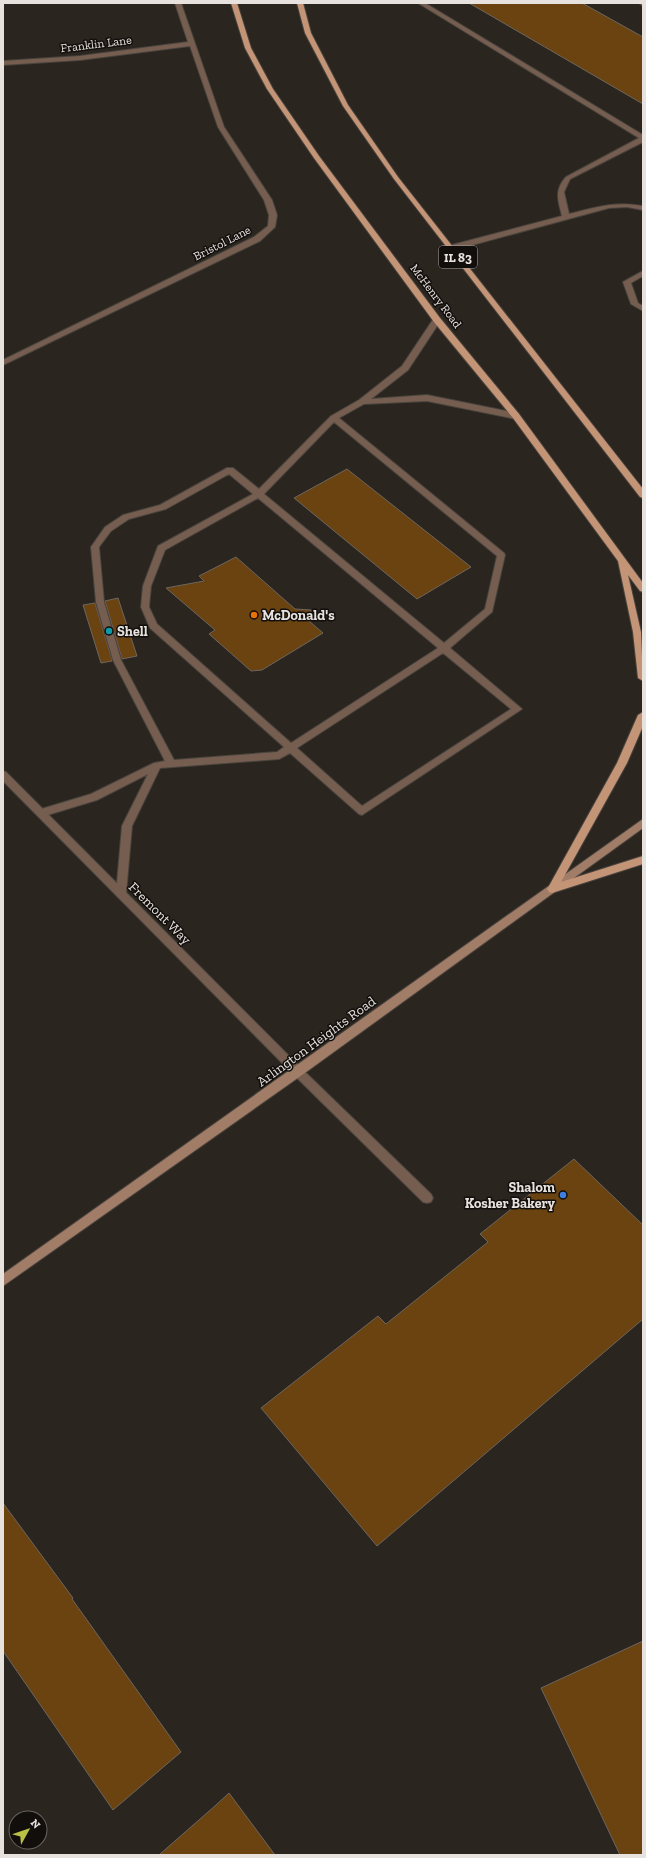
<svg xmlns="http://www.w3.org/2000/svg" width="646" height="1858" font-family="'Zilla Slab',serif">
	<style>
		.building { fill: #6a4310; stroke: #6d665f }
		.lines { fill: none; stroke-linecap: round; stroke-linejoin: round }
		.service-casing { stroke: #49433e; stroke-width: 2 }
		.minor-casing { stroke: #49433e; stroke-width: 2 }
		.secondary-casing { stroke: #49433e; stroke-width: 2 }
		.primary-casing { stroke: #49433e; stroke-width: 2 }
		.service { fill: #755e4f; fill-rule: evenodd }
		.minor { fill: #755e4f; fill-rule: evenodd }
		.secondary { fill: #a17c66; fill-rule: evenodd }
		.primary { fill: #c49477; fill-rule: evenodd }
		.food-dot { fill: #e8710a; stroke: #110e0c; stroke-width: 1.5 }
		.culture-dot { fill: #0f9aa8; stroke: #110e0c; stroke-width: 1.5 }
		.shop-dot { fill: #3f7fe0; stroke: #110e0c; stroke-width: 1.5 }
		.labels { text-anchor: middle; stroke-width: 3; stroke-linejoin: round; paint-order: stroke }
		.far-street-label { font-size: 12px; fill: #e7e2de; stroke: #110e0c }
		.shield { fill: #110e0c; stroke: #a7a29f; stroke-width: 1 }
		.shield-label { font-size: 13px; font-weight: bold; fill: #e7e2de }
		.poi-label { font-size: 14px; font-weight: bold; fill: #e7e2de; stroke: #110e0c; text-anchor: start }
		.street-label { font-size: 14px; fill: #e7e2de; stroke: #110e0c }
	</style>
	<rect width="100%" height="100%" fill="#2b251f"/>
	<g class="building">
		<polygon points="469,3 582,3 643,37 643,104"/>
		<polygon points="347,469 471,567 417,599 294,498"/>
		<polygon points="236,557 295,609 311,610 309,621 323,633 262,670 251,671 209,634 215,630 166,588 204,581 199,576"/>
		<polygon points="118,598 137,656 122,659 105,601"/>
		<polygon points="95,603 112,660 112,661 101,663 83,605"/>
		<polygon points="574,1159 643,1225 643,1319 377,1546 261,1408 378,1316 386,1324 488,1242 480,1234"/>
		<polygon points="3,1503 73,1598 72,1599 181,1752 113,1810 3,1651"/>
		<polygon points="643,1641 643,1855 620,1855 541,1688"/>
		<polygon points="229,1793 275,1855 159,1855 216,1805"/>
	</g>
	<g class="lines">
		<defs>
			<g id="service">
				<path d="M418 3H425L643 135V142L570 179 564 192 569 214C596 207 615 201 643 206V210L627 207 609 208 454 250H448V246L562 216C558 201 554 190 566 177L639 138Z"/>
				<polygon points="639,3 643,3 643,6"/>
				<polygon points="643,271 643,276 631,283 638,303 643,306 643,311 631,304 623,282"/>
				<path d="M434 318H437L441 320 408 370 371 399 427 395 516 413 519 414V418L516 419 427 401 364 404 339 418 504 553 505 555 492 612 450 648 522 709 362 815 359 814 290 753 279 759 160 768 132 826 126 894 124 897H118L116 894 122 826 148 774 97 800 41 817 36 813 38 810 91 794 154 763 165 761 113 660 96 602 91 547 105 527 123 515 160 505 227 468H233L259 489 331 416 359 400 402 366ZM334 422 497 556 485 609 444 643 264 494ZM229 474 253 494 158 546 143 586 141 607 150 628 284 747 277 752 174 760 121 660 104 602 99 547 111 531 129 519 166 509ZM258 498 438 648 291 743 157 624 149 607 151 586 165 550ZM443 653 511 709 362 806 297 748Z"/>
				<polygon points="298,1067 302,1069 431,1194 433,1198 431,1202 427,1203 423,1202 294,1075 293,1072 294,1069"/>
			</g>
			<g id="minor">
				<polygon points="175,3 181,3 224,127 272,200 277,215 275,227 260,241 3,365 3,360 254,237 268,226 269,215 264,200 218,127 190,46 80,60 3,65 3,61 80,56 188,42"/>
				<polygon points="3,771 6,772 302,1069 303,1072 302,1075 298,1077 294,1075 3,781"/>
			</g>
			<polygon id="secondary" points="643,819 643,828 302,1075 3,1286 3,1274"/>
			<g id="primary">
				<polygon points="231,3 237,3 251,48 273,89 319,156 440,318 519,414 643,583 643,592 640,591 628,575 641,632 643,681 638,678 633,632 618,561 513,418 434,322 314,158 267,89 245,48"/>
				<polygon points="297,3 303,3 311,33 348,105 398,177 643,489 643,498 640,497 394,179 343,106 305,33"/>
				<polygon points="643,712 643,726 627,763 561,882 643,856 643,864 552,893 549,892 547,889 549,886 617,763 638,715"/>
			</g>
		</defs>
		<use href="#service" class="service-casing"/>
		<use href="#minor" class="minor-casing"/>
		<use href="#secondary" class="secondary-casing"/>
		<use href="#primary" class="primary-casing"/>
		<use href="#service" class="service"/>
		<use href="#minor" class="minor"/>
		<use href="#secondary" class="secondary"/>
		<use href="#primary" class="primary"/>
	</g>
	<circle class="food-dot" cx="254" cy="615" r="4"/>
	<circle class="culture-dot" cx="109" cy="631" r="4"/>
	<circle class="shop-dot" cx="563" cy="1195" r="4"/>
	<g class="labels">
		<g class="far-street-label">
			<text transform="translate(96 44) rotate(-7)" y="4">Franklin Lane</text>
			<text transform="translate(222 243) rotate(-27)" y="4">Bristol Lane</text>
			<text transform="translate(436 296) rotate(53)" y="4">McHenry Road</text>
		</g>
		<rect class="shield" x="439" y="246" width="38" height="22" rx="3"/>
		<g class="shield-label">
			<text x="458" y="262">IL 83</text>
		</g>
		<g class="poi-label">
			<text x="262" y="620">McDonald's</text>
			<text x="117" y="636">Shell</text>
			<text x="555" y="1192" text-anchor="end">Shalom<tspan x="555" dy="16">Kosher Bakery</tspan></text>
		</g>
		<g class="street-label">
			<text transform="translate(160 913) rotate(45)" y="5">Fremont Way</text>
			<text transform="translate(316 1041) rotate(-36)" y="5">Arlington Heights Road</text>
		</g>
	</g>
	<rect width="646" height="1858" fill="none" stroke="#e7e2de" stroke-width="8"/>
	<g transform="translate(28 1830) rotate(50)"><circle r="19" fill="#110e0c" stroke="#676360"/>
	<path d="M0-3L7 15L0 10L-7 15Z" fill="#bac045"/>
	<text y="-6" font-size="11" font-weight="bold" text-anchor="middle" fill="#e7e2de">N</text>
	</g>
</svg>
